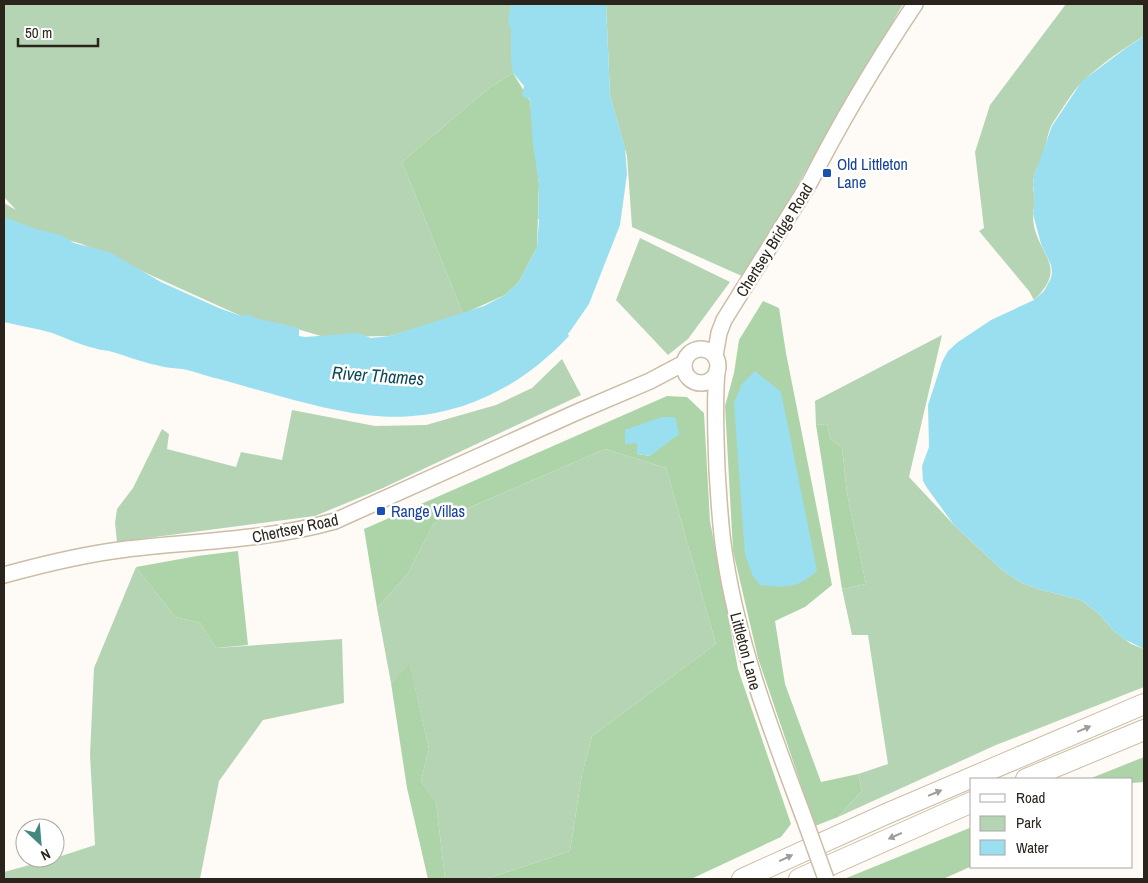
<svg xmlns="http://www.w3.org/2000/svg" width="1148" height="883" font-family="'Archivo Narrow',sans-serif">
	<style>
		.green { fill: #b5d4b3 }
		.forest { fill: #add4a9; fill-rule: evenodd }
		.water { fill: #9adff0 }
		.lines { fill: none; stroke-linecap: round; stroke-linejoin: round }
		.secondary-casing { stroke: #cbbda6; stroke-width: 18 }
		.highway-casing { stroke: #cbbda6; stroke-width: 22 }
		.secondary { stroke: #fff; stroke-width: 15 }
		.highway { stroke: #fff; stroke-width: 20 }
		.secondary-bridge-casing { stroke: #cbbda6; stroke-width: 18; stroke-linecap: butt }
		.secondary-bridge { stroke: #fff; stroke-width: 15 }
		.oneway { fill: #9f9c99 }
		.transit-dot { fill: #1a4fb4; stroke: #fff; stroke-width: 2 }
		.labels { text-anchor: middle; stroke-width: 5; stroke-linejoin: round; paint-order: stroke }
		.transit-label { font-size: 16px; fill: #164399; stroke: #fff; text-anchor: start }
		.street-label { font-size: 16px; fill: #2a241c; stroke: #fff }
		.water-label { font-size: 18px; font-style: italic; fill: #0c4956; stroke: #fff }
	</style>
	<rect width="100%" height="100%" fill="#fefbf6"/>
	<g class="green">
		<polygon points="4,4 514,4 513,73 489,88 402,162 463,314 390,336 324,337 284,325 241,316 82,244 4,222 4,203 16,210 4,197"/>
		<polygon points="606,4 903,4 744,277 632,227 627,156 610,95"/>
		<path d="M1066 4H1144V36C1123 49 1101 64 1083 81 1071 93 1062 110 1052 124 1047 134 1046 147 1042 157 1038 166 1033 175 1033 186 1033 191 1035 196 1035 201 1035 206 1033 210 1033 215 1033 254 1072 264 1034 300L1029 291 979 231 984 228 975 152 990 105Z"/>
		<polygon points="640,238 730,282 688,339 668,355 616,300"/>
		<polygon points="942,335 909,477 954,525 1002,570 1022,583 1038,589 1081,600 1098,613 1113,630 1131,644 1144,649 1144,687 996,745 838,817 862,791 858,774 888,764 868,635 852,635 842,589 866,584 847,493 842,447 831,440 827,424 816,425 815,401"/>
		<polygon points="562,359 581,395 383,488 315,516 117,542 115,523 117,509 133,488 162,429 169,434 167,449 236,467 241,452 282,460 292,410 375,426 426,425 496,405 532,388"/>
		<polygon points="605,449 666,468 716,644 592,736 582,774 570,851 486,879 445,879 436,802 421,781 429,749 410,665 391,683 377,608 407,575 434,523"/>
		<polygon points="136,567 175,617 200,623 216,648 342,639 344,703 263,720 219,781 200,879 4,879 4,872 55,858 95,845 90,755 94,668"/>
	</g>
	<g class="forest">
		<polygon points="513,73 530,101 539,184 537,247 519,282 505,295 463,314 402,162 489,88"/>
		<polygon points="763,301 779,308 786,353 832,585 805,607 775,621 785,684 821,782 858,774 862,791 838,817 815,826 758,658 733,551 725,406 734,373 739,340"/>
		<path d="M667 396 687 397 704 413 710 521 738 669 791 824 781 837 691 879H486L570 851 582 774 592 736 716 644 666 468 605 449 434 523 407 575 377 608 364 529ZM633 428 650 456 637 454V443L625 430Z"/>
		<polygon points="827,424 831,440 842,447 847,493 866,584 842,589 816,425"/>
		<polygon points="238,551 248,645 216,648 200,623 175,617 136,567 197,556"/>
		<polygon points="410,664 429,749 421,781 436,802 445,879 428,879 407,788 391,683"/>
		<polygon points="1144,757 1144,782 1132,783 1132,779 1089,779"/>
		<polygon points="972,827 972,866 943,879 844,879"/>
	</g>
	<g class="water">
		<path d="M511 4H606L610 95 625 148 627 174 620 225 589 304 571 330 568 334 569 336C516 393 445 425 366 415 318 409 270 393 223 380 209 377 196 372 183 369 174 368 165 368 156 365 140 362 125 355 109 351 105 350 99 350 94 348 80 345 66 338 52 333 36 328 20 326 4 322V217L36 229 61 235 74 243 109 252 161 282 219 308 241 316 249 315 258 319 299 328V336L305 337 358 333 371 338 390 336 484 306 505 295 519 282 537 247 539 219H538L539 184 533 145 530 101 529 98H524L522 94 524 86 513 73 511 60V29L508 22Z"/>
		<polygon points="1144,36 1144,649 1124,639 1113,630 1098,613 1081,600 1038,589 1022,583 1002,570 954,525 927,488 923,481 922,466 929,447 928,405 942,362 948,351 958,342 991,320 1034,300 1044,291 1051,278 1052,272 1051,265 1041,244 1033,214 1035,201 1033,185 1034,176 1052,126 1082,81 1126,48"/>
		<path d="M755 371 781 392 817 571C794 590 788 587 760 585L753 576 745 554 734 403 742 384Z"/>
		<polygon points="662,417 675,417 679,434 650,456 637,454 637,443 625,444 625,430"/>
	</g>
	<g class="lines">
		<defs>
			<g id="secondary">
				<circle cx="701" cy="366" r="17"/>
				<path d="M715 356 719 333 724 320 810 182C841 121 877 61 915 4"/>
				<path d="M717 371C714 404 716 437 717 470 719 499 720 528 725 557 739 648 772 732 804 818"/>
				<path d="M4 575C44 564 85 554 127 549 197 541 268 540 335 521L575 413 650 381 684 363"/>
			</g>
			<g id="highway">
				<polyline points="1026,779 1144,730"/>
				<polyline points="742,879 886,814 1144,704"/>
				<polyline points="799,879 972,802"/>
			</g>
		</defs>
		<use href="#secondary" class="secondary-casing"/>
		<use href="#highway" class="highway-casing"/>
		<use href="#secondary" class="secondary"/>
		<use href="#highway" class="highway"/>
		<defs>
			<polyline id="secondary-bridge" points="804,818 826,879"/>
		</defs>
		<use href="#secondary-bridge" class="secondary-bridge-casing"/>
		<use href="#secondary-bridge" class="secondary-bridge"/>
	</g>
	<defs><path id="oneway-solid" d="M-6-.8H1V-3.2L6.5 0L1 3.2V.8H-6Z" transform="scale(1.25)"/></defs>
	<g class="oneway">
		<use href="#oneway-solid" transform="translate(1084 729) rotate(-23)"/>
		<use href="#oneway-solid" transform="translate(935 793) rotate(-23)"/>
		<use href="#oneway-solid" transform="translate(895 836) rotate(156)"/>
		<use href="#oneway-solid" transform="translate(786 858) rotate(-25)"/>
	</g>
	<g class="transit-dot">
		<rect x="822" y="168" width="10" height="10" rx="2.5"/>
		<rect x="376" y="506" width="10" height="10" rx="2.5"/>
	</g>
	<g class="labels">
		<g class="transit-label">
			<text x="837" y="170">Old Littleton<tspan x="837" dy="18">Lane</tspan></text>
			<text x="391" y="517">Range Villas</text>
		</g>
		<g class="street-label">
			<text transform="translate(774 240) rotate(-58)" y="6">Chertsey Bridge Road</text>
			<text transform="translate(295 528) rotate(-12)" y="6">Chertsey Road</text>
			<text transform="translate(746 651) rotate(75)" y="6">Littleton Lane</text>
		</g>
		<g class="water-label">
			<text transform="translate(378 376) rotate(4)" y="6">River Thames</text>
		</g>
	</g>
	<rect width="1148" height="883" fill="none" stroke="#2a241c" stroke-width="10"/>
	<rect x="970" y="778" width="162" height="90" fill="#ffffff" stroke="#aaa7a4"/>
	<rect x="980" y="794" width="25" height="8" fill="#ffffff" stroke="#aaa7a4"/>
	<text x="1016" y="803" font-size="15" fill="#2a241c">Road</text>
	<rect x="980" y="816" width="25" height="15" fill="#b5d4b3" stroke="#aaa7a4"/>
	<text x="1016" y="828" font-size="15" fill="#2a241c">Park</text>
	<rect x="980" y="840" width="25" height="15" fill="#9adff0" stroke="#aaa7a4"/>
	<text x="1016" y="853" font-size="15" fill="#2a241c">Water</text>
	<g transform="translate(40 843) rotate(154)"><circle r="24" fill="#ffffff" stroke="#aaa7a4"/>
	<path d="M0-4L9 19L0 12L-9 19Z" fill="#43887f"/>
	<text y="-8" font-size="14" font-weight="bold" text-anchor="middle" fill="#2a241c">N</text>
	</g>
	<path d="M18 38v8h80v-8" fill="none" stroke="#2a241c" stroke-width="2.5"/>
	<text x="25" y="38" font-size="15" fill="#2a241c" stroke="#ffffff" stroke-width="4" paint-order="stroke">50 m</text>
</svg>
